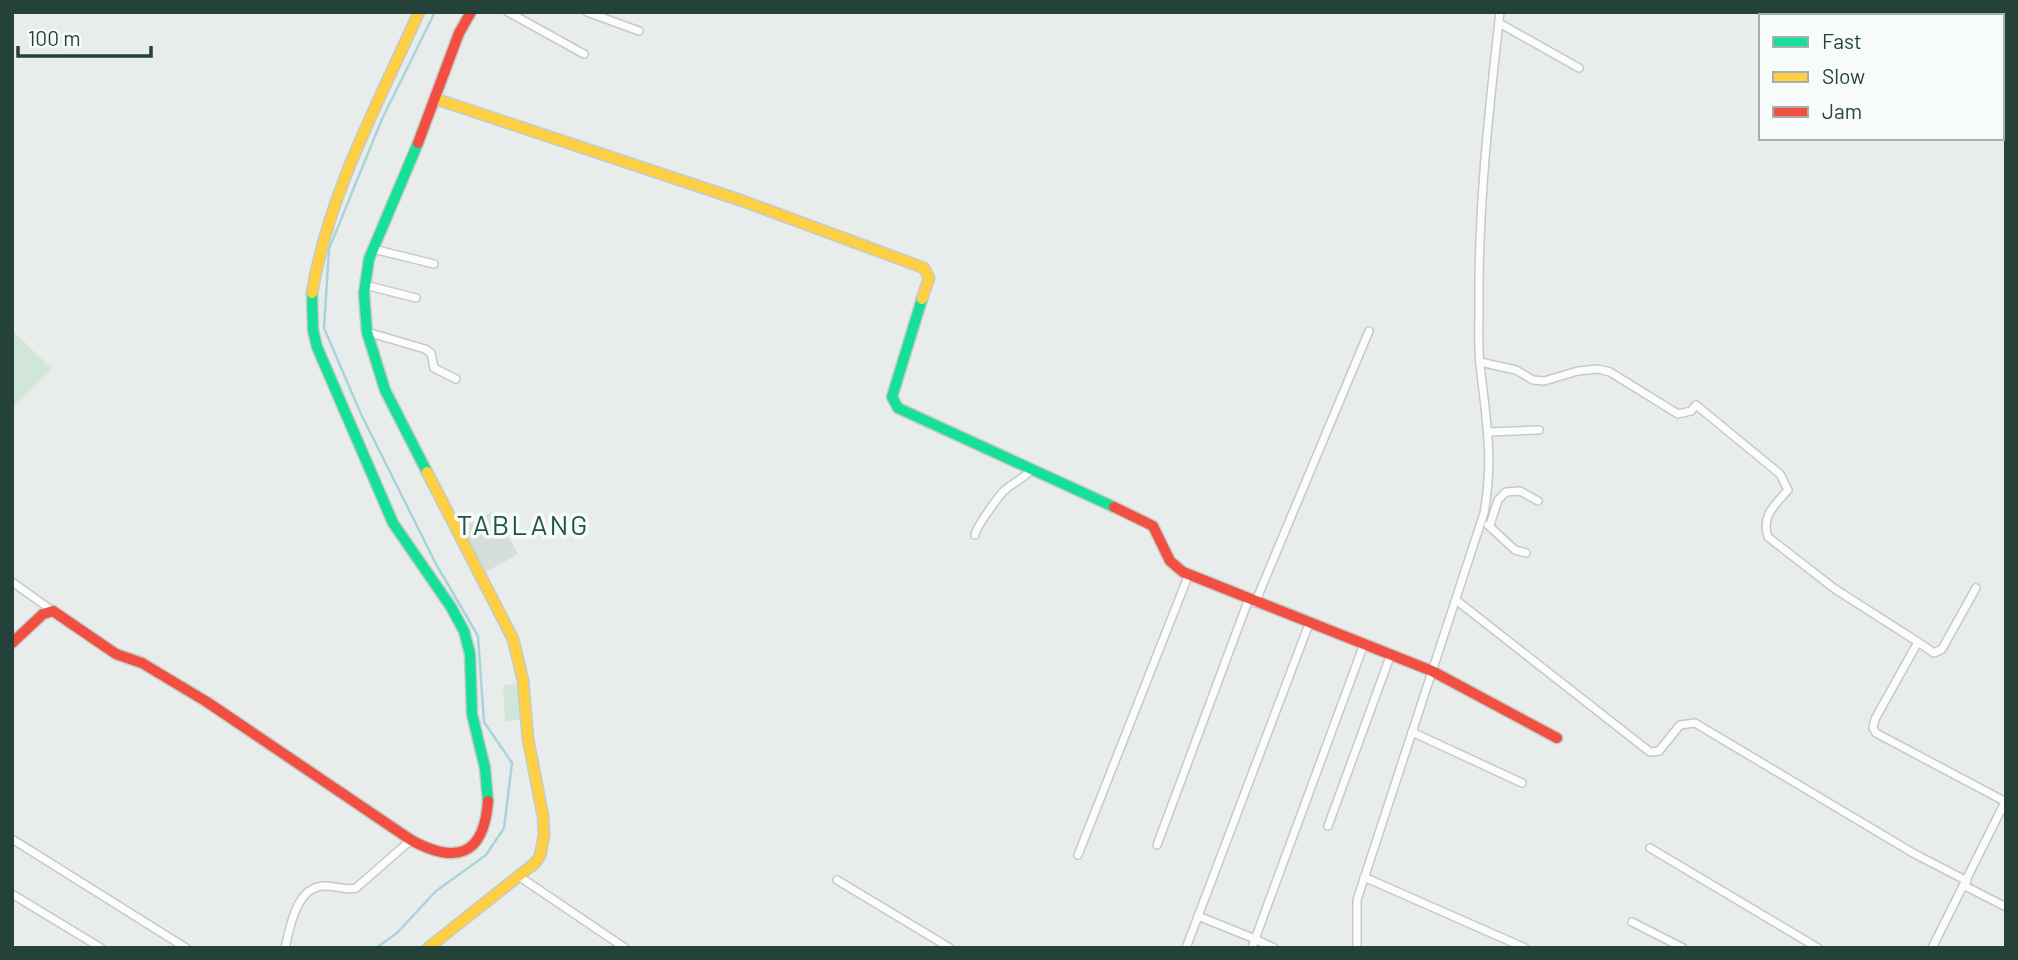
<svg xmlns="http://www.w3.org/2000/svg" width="2018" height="960" font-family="Barlow,sans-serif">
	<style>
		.built { fill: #d6dedb }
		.green { fill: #d1e6d8 }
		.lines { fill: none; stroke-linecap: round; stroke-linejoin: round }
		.stream { stroke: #a9d4db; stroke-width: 2.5 }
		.street-casing { stroke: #c5cac8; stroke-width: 10 }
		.fast-casing { stroke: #c3cbc8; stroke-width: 13 }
		.slow-casing { stroke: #c3cbc8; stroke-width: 13 }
		.jam-casing { stroke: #c3cbc8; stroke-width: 13 }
		.street { stroke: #fcfcfc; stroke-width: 7 }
		.fast { stroke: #16e098; stroke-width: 10 }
		.slow { stroke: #ffcf43; stroke-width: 10 }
		.jam { stroke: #f24e42; stroke-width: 10 }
		.labels { text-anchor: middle; stroke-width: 7; stroke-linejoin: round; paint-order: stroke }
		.quarter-label { font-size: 28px; letter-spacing: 2px; fill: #1f5548; stroke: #f7fbf9 }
	</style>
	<rect width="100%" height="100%" fill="#e8edeb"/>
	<polygon class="built" points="494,511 518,554 486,572 461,528"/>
	<g class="green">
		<polygon points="12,330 52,369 12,409"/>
		<polygon points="520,684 522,720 505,721 503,685"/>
	</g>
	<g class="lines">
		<polyline class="stream" points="376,948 397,933 436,891 486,855 504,828 512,763 484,722 478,636 436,564 361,414 324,328 329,249 382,119 435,12"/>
		<defs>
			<g id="street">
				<polyline points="508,12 584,54"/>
				<polyline points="587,12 639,31"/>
				<polyline points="1499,23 1579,68"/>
				<polyline points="373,249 434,264"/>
				<polyline points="365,285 416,298"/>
				<polyline points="367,332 425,349 431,353 434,368 456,379"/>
				<path d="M1480 362 1516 370 1533 380 1544 381 1578 371 1598 369 1610 372 1678 414 1691 411 1696 405 1780 474 1788 490C1774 506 1761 516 1768 537L1835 589 1918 642 1875 719 1873 728 1876 733 2006 802"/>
				<polyline points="1490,432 1539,430"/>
				<polyline points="1488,525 1515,550 1526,553"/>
				<polyline points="1490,525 1498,500 1506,492 1520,491 1538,501"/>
				<path d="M975 535C975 529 999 495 1005 490 1014 482 1023 479 1031 470"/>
				<polyline points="12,582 53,611"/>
				<polyline points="1456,600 1650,752 1659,751 1680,725 1695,723 1913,853 1967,881"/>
				<polyline points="1255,603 1369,331"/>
				<polyline points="1918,642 1934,653 1942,649 1976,588"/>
				<polyline points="1412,732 1522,783"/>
				<polyline points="1328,826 1391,654"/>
				<polyline points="12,839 186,948"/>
				<polyline points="1157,845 1248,601"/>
				<polyline points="1650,848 1818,948"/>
				<polyline points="1078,855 1189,574"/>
				<polyline points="520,877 625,948"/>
				<polyline points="1364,877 1525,948"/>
				<polyline points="837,880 950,948"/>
				<polyline points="1965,886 2006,907"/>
				<polyline points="12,894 101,948"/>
				<polyline points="1198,916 1255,939 1252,948"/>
				<polyline points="1632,922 1683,948"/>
				<path d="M285 948C290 927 296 888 323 886 335 885 344 891 356 888L411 840"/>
				<polyline points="1186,948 1309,624"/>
				<polyline points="1274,948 1255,939 1364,644"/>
				<path d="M1357 948V900L1484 513C1494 459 1486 418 1480 365 1478 345 1479 325 1479 306 1478 207 1489 110 1500 12"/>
				<polyline points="1932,948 2006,800"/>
			</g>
			<g id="fast">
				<polyline points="418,143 369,259 364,293 367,332 385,390 427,472"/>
				<polyline points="312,293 313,330 317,347 393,523 451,607 464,631 470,654 472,714 485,768 488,801"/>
				<polyline points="922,299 892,397 898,408 1114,507"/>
			</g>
			<g id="slow">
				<polyline points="436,99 743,201 924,268 929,278 922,299"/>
				<path d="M312 293C329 192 378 104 419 12"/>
				<polyline points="427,472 513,639 523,680 528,739 543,816 544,835 540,856 535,863 428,948"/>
			</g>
			<g id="jam">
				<polyline points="418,143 459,33 471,12"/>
				<polyline points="1114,507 1153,526 1170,561 1183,572 1432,671 1557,738"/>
				<path d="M12 643 43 614 53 611 116 654 142 663 207 702 411 840C455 864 484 857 488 801"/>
			</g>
		</defs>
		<use href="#street" class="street-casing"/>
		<use href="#fast" class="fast-casing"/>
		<use href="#slow" class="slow-casing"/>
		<use href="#jam" class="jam-casing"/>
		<use href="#street" class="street"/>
		<use href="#fast" class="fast"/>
		<use href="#slow" class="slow"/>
		<use href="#jam" class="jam"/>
	</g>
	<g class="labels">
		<g class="quarter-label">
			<text x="523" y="535">TABLANG</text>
		</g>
	</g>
	<rect width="2018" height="960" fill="none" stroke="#24423a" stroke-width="28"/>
	<rect x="1759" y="14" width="245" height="126" fill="#f7fbf9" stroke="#a3b1ad" stroke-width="2"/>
	<rect x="1773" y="37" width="35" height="10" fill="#16e098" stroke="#a3b1ad" stroke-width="2"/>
	<text x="1822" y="49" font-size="21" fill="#24423a">Fast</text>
	<rect x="1773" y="72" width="35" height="10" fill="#ffcf43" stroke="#a3b1ad" stroke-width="2"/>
	<text x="1822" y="84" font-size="21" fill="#24423a">Slow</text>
	<rect x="1773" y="107" width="35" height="10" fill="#f24e42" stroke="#a3b1ad" stroke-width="2"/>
	<text x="1822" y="119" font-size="21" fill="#24423a">Jam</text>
	<path d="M18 46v10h133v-10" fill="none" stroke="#24423a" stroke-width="3.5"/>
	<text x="28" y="46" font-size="21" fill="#24423a" stroke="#f7fbf9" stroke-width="5" paint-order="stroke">100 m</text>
</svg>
